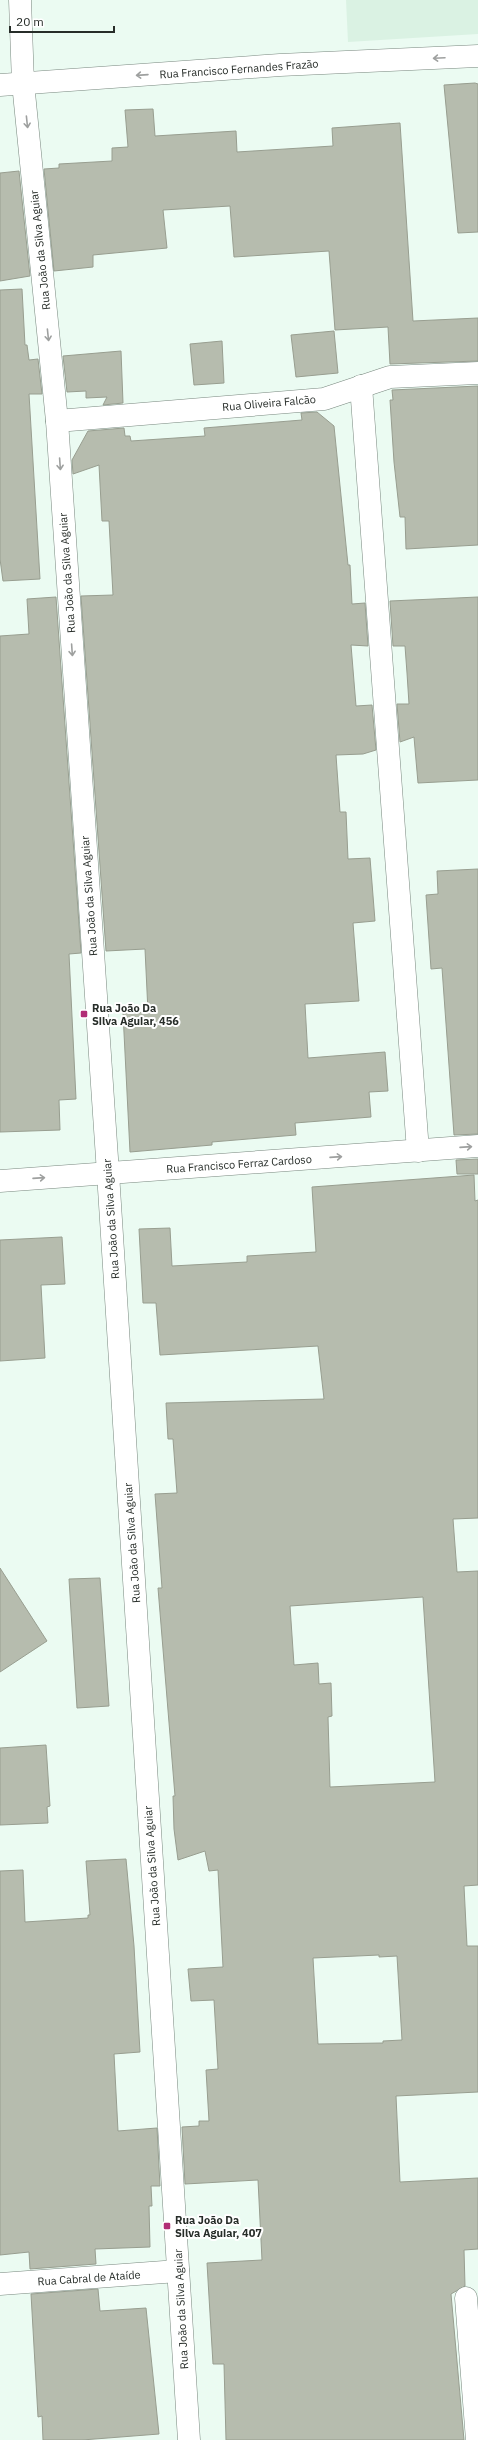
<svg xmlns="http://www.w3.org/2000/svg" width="478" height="2440" font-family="'IBM Plex Sans',sans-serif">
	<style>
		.built { fill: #daf2e3 }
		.building { fill: #b6bcae; stroke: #989e90; fill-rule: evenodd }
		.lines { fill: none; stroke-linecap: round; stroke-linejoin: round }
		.minor-casing { stroke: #79887f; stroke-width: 23 }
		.minor { stroke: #fff; stroke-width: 22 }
		.oneway { stroke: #9ea09f }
		.poi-dot { fill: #b12e76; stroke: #fff; stroke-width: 1.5 }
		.labels { text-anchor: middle; stroke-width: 4; stroke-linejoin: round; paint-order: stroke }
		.street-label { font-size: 11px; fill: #272d29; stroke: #fff }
		.poi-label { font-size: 11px; font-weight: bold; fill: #272d29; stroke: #fff; text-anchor: start }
	</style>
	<rect width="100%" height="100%" fill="#ebfbf2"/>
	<polygon class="built" points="346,0 478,0 478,34 348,42"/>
	<g class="building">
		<polygon points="475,83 478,84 478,232 458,233 444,85"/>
		<polygon points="153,109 155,136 236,131 237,152 333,146 332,128 400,123 413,321 478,318 478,361 390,364 388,327 335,330 329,251 234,257 230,206 163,210 167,248 93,255 93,267 54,271 44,169 59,168 59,164 112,161 112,148 128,147 125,110"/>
		<polygon points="19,171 30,276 0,281 0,173"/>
		<polygon points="22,289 25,345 27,345 29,360 38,359 42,394 29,394 40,579 3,581 0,559 0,290"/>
		<polygon points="334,331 338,373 296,377 291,335"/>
		<polygon points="222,341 224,383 194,385 190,344"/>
		<polygon points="121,351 123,403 103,405 107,397 86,398 86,391 67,392 63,356"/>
		<polygon points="478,386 478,545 406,549 405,517 400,517 394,462 390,400 393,400 392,390"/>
		<polygon points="317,412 334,426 348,565 350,565 352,604 365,603 368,646 351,645 356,706 372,705 376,750 363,754 336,755 340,812 346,812 348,859 370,858 375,921 353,923 359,1001 305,1004 308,1058 385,1052 388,1091 369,1092 371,1117 295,1123 296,1135 212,1142 212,1145 130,1152 123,1013 148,1012 145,949 106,951 81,596 113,595 109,521 102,521 99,465 73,474 72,460 88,431 124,428 125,436 130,436 131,441 205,436 204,428 302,420 301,413"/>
		<polygon points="56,597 81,953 69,954 76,1099 59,1100 60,1130 0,1132 0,636 29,634 27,599"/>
		<polygon points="478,597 478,780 418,783 414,737 400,742 397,704 409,704 407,673 405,646 393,646 390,601"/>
		<polygon points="478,869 478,1134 454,1135 442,968 431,969 426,895 438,894 437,871"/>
		<polygon points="478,1159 478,1174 457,1174 456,1160"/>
		<path d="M474 1175 475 1201 478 1200V1518L453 1519 457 1572 478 1571V1885L464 1886 467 1946H478V2092L396 2096 400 2182 478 2178V2249L464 2250 465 2286 451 2294 464 2440H226L224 2364H213L207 2263 262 2260 258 2180 185 2184 182 2127 199 2126V2121H209L206 2070 218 2069 214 2000 191 2001 188 1969 223 1967 218 1870 209 1871 205 1851 178 1860 174 1829 173 1796H175L158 1588H162L155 1494 177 1493 173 1439H168L166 1403 324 1399 318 1346 160 1355 156 1303H143L139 1229 170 1228 172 1266 247 1262V1256L316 1252 312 1187ZM423 1597 435 1782 330 1787 328 1717 332 1716 331 1683 319 1684 318 1663 294 1665 290 1606ZM379 1955V1957L397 1956 402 2040 383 2041V2043L318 2044 313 1958Z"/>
		<polygon points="62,1237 65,1284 41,1285 45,1358 0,1361 0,1240"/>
		<polygon points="0,1568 47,1641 0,1672"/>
		<polygon points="100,1578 109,1706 77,1708 69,1579"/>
		<polygon points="46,1745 50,1806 47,1807 48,1823 0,1825 0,1748"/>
		<polygon points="126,1859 134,1946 140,2052 114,2054 118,2131 157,2128 160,2186 151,2186 152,2206 149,2206 150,2247 95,2249 96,2264 30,2269 29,2252 0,2255 0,1871 23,1870 25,1922 88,1918 88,1915 90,1915 86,1861"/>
		<polygon points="98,2289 100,2311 146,2308 159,2434 82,2440 43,2440 42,2416 38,2417 31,2294"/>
	</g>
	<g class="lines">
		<defs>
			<g id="minor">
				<polyline points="20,0 23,83 57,421 108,1173 189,2440"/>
				<polyline points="0,85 280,65 478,56"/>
				<polyline points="361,386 418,1151"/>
				<polyline points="57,421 324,399 390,377 478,373"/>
				<polyline points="0,1181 478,1146"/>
				<polyline points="0,2284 178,2271"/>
				<polyline points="466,2298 477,2440"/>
			</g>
		</defs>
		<use href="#minor" class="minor-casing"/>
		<use href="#minor" class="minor"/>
	</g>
	<defs><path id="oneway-shaft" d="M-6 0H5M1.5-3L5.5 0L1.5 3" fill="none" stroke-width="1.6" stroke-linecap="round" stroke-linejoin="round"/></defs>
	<g class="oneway">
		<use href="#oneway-shaft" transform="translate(439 58) rotate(177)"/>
		<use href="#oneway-shaft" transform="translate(142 75) rotate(176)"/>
		<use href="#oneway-shaft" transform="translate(27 122) rotate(84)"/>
		<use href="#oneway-shaft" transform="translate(48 335) rotate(84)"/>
		<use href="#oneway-shaft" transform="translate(60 464) rotate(86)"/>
		<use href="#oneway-shaft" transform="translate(72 650) rotate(86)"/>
		<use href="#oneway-shaft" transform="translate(466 1147) rotate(-4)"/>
		<use href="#oneway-shaft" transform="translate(336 1157) rotate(-4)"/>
		<use href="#oneway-shaft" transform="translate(39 1178) rotate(-4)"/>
	</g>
	<g class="poi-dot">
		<rect x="80" y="1010" width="8" height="8" rx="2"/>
		<rect x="163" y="2222" width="8" height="8" rx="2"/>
	</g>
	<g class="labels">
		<g class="street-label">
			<text transform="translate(239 69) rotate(-4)" y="4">Rua Francisco Fernandes Frazão</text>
			<text transform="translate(40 250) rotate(-96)" y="4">Rua João da Silva Aguiar</text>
			<text transform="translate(269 403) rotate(-5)" y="4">Rua Oliveira Falcão</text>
			<text transform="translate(67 573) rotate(-94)" y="4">Rua João da Silva Aguiar</text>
			<text transform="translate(89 896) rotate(-94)" y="4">Rua João da Silva Aguiar</text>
			<text transform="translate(239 1164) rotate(-4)" y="4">Rua Francisco Ferraz Cardoso</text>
			<text transform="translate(111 1219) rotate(-94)" y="4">Rua João da Silva Aguiar</text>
			<text transform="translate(132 1543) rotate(-94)" y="4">Rua João da Silva Aguiar</text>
			<text transform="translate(152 1866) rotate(-94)" y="4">Rua João da Silva Aguiar</text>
			<text transform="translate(89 2278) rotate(-4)" y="4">Rua Cabral de Ataíde</text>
			<text transform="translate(181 2309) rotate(-93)" y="4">Rua João da Silva Aguiar</text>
		</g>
		<g class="poi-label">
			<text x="92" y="1012">Rua João Da<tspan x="92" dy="13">Silva Aguiar, 456</tspan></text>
			<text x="175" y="2224">Rua João Da<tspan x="175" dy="13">Silva Aguiar, 407</tspan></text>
		</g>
	</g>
	<path d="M10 26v6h104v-6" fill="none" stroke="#272d29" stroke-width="2"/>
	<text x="16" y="26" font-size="12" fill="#272d29" stroke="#ffffff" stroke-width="3" paint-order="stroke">20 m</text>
</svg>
